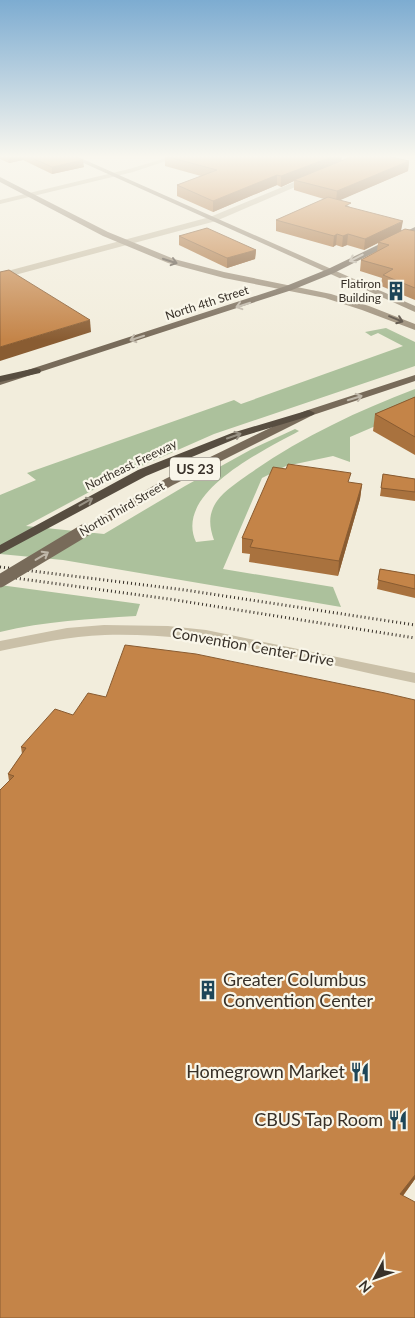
<svg xmlns="http://www.w3.org/2000/svg" width="415" height="1318" font-family="Lato,sans-serif">
	<style>
		.green { fill: #acc19c }
		.lines { fill: none; stroke-linecap: round; stroke-linejoin: round }
		.street { fill: #cac0a8; fill-rule: evenodd }
		.secondary { fill: #9d8f7a; fill-rule: evenodd }
		.primary { fill: #786b5a; fill-rule: evenodd }
		.highway { fill: #574d40; fill-rule: evenodd }
		.rail { stroke: #373028; stroke-width: 3; stroke-dasharray: 1 3; stroke-linecap: butt }
		.primary-bridge { stroke: #786b5a; stroke-width: 13 }
		.wall { fill: #a9723e }
		.shaded-wall { fill: #895c32 }
		.building { fill: #c48448; stroke: #895c32 }
		.oneway { stroke: #bfb7a9 }
		.oneway2 { stroke: #564c41 }
		.oneway3 { stroke: #989184 }
		.labels { text-anchor: middle; stroke-width: 4.5; stroke-linejoin: round; paint-order: stroke }
		.far-poi-label { font-size: 12px; fill: #373028; stroke: #f9f6e9; text-anchor: end }
		.far-street-label { font-size: 12px; fill: #373028; stroke: #f9f6e9 }
		.shield { fill: #f9f6e9; stroke: #716b62; stroke-width: 1 }
		.shield-label { font-size: 14px; font-weight: bold; fill: #373028 }
		.street-label { font-size: 15px; fill: #373028; stroke: #f9f6e9 }
		.near-poi-label { font-size: 18px; fill: #373028; stroke: #f9f6e9; text-anchor: end }
	</style>
	<rect width="100%" height="100%" fill="#f2eddc"/>
	<g class="green">
		<path d="M386 328 415 342V366L214 434 121 475 26 526 104 534 185 486 252 449 295 429 299 431C265 450 173 492 196 542L214 540C209 526 208 514 217 501 225 490 238 482 249 474 300 438 357 411 415 389V409L350 437V462L333 456 286 466 262 478 223 569 333 587 341 607 63 560 0 554V495L36 480 27 473 234 400 241 404 403 346 378 333 371 336 365 332Z"/>
		<path d="M0 585 140 604 136 616C90 619 45 621 0 632Z"/>
	</g>
	<g class="lines">
		<g class="street">
			<polygon points="173,156 181,156 133,172 0,204 0,200 129,169"/>
			<polygon points="309,176 316,178 216,221 0,279 0,273 210,217"/>
			<path d="M104 625 168 626 206 630 415 673V683C313 662 210 632 105 635 69 636 35 644 0 651V641L67 628Z"/>
		</g>
		<g class="secondary">
			<polygon points="68,156 76,156 415,306 415,312"/>
			<polygon points="0,177 108,232 174,259 224,272 331,294 369,306 415,324 415,330 362,310 325,298 224,278 168,263 103,236 0,182"/>
		</g>
		<g class="primary">
			<polygon points="415,227 415,232 334,273 292,290 0,385 0,379 286,286 328,269"/>
			<polygon points="415,375 415,381 313,415 173,485 90,533 85,534 79,530 165,479 305,411"/>
		</g>
		<g class="highway">
			<polygon points="36,368 40,369 41,371 40,373 0,382 0,376"/>
			<polygon points="309,410 315,413 313,415 240,437 146,476 0,554 0,545 138,470 232,433"/>
		</g>
		<g class="rail">
			<polyline points="0,567 185,590 415,625"/>
			<polyline points="0,576 169,599 415,638"/>
		</g>
		<polyline class="primary-bridge" points="0,581 85,530"/>
	</g>
	<g class="wall">
		<polygon points="0,156 74,156 84,167 52,174 23,160 9,163 0,159"/>
		<polygon points="165,156 342,156 341,160 409,161 408,171 339,200 350,207 402,231 415,231 415,300 381,286 382,278 360,271 361,260 377,251 378,243 364,250 347,245 342,247 336,245 333,247 276,231 276,220 324,199 294,190 294,181 281,187 277,185 213,212 177,196 177,185 201,176 165,166"/>
		<polygon points="179,236 256,250 255,259 227,268 179,245"/>
		<polygon points="415,397 415,455 373,431 375,414"/>
		<polygon points="383,474 415,479 415,501 380,496"/>
		<polygon points="349,483 362,484 360,499 338,576 249,562 250,554 242,553 242,538"/>
		<polygon points="380,569 415,575 415,598 377,589"/>
		<polygon points="106,697 415,700 415,1179 403,1196 415,1318 9,781 8,774 22,754 21,747 73,715"/>
	</g>
	<g class="shaded-wall">
		<polygon points="8,156 22,156 23,160 9,163"/>
		<polygon points="334,156 342,156 341,162 294,180 294,181 281,187 281,176"/>
		<polygon points="83,160 84,167 52,174 52,167"/>
		<polygon points="409,161 408,171 336,202 337,191"/>
		<polygon points="277,175 277,185 213,212 213,201"/>
		<polygon points="403,221 401,231 364,250 365,239"/>
		<polygon points="337,234 336,245 333,247 334,236"/>
		<polygon points="348,234 347,245 342,247 343,236"/>
		<polygon points="256,250 255,259 227,268 227,258"/>
		<polygon points="90,320 91,332 0,361 0,347"/>
		<polygon points="362,484 360,499 338,576 339,561"/>
		<polygon points="415,1175 415,1179 398,1202 400,1194"/>
	</g>
	<g class="building">
		<polygon points="28,156 74,156 83,160 52,167"/>
		<polygon points="165,156 334,156 281,176 277,175 213,201 177,185 217,170"/>
		<polygon points="353,156 387,156 409,161 337,191 294,180"/>
		<polygon points="328,197 351,203 345,206 403,221 365,239 348,234 343,236 337,234 334,236 276,220"/>
		<polygon points="207,228 256,250 227,258 179,236"/>
		<polygon points="405,229 415,231 415,288 383,275 393,269 361,260 389,245 378,242"/>
		<polygon points="9,270 90,320 0,347 0,272"/>
		<polygon points="415,397 415,437 375,414"/>
		<polygon points="288,464 351,473 348,482 362,484 339,561 250,547 253,540 242,538 273,467 286,469"/>
		<polygon points="383,474 415,479 415,492 381,488"/>
		<polygon points="380,569 415,575 415,589 378,580"/>
		<polygon points="125,645 196,654 385,693 415,700 415,1175 400,1194 415,1202 415,1318 0,1318 0,790 14,776 8,774 26,748 21,747 55,709 73,715 88,693 106,697"/>
	</g>
	<defs><path id="oneway-shaft" d="M-6 0H5M1.5-3L5.5 0L1.5 3" fill="none" stroke-width="1.6" stroke-linecap="round" stroke-linejoin="round" transform="scale(1.25)"/></defs>
	<g class="oneway">
		<use href="#oneway-shaft" transform="translate(356 258) rotate(153)"/>
		<use href="#oneway-shaft" transform="translate(243 305) rotate(162)"/>
		<use href="#oneway-shaft" transform="translate(137 338) rotate(162)"/>
		<use href="#oneway-shaft" transform="translate(355 398) rotate(-17)"/>
		<use href="#oneway-shaft" transform="translate(42 556) rotate(-31)"/>
	</g>
	<g class="oneway2">
		<use href="#oneway-shaft" transform="translate(170 261) rotate(18)"/>
		<use href="#oneway-shaft" transform="translate(396 319) rotate(22)"/>
	</g>
	<g class="oneway3">
		<use href="#oneway-shaft" transform="translate(234 436) rotate(-19)"/>
		<use href="#oneway-shaft" transform="translate(86 502) rotate(-29)"/>
	</g>
	<linearGradient id="sky" x2="0" y2="1"><stop stop-color="#7dacd1"/><stop offset="0.46" stop-color="#f9f7ef"/><stop offset="1" stop-color="#f9f7ef" stop-opacity="0"/></linearGradient>
	<rect width="415" height="340" fill="url(#sky)"/>
	<defs>
		<symbol id="building-bare" viewBox="-9 -9 18 18"><path d="M-4-6H4V6H1V3H-1V6H-4ZM-2.5-4.3h1.7v1.8h-1.7ZM.8-4.3h1.7v1.8H.8ZM-2.5-1h1.7V.8h-1.7ZM.8-1h1.7V.8H.8Z" fill="#1e4658" stroke="#f9f6e9" stroke-width="2.5" paint-order="stroke"/></symbol>
		<symbol id="restaurant-bare" viewBox="-9 -9 18 18"><path d="M-5-6h1v4h1v-4h1v4h1v-4h1v5L-1.5 .5V6h-2V.5L-5-1ZM5-6V6H3V1.5H1.5Q1.5-4 5-6Z" fill="#1e4658" stroke="#f9f6e9" stroke-width="2.5" paint-order="stroke"/></symbol>
	</defs>
	<g fill-rule="evenodd">
		<use href="#building-bare" x="382" y="277" width="28" height="28"/>
		<use href="#building-bare" x="194" y="976" width="28" height="28"/>
		<use href="#restaurant-bare" x="346" y="1058" width="28" height="28"/>
		<use href="#restaurant-bare" x="384" y="1106" width="28" height="28"/>
	</g>
	<g class="labels">
		<g class="far-poi-label">
			<text x="381" y="288">Flatiron<tspan x="381" dy="14">Building</tspan></text>
		</g>
		<g class="far-street-label">
			<text transform="translate(207 303) rotate(-18)" y="4">North 4th Street</text>
			<text transform="translate(131 465) rotate(-26)" y="4">Northeast Freeway</text>
			<text transform="translate(122 509) rotate(-30)" y="4">North Third Street</text>
		</g>
		<rect class="shield" x="170" y="457.5" width="50" height="23" rx="4"/>
		<g class="shield-label">
			<text x="195" y="474">US 23</text>
		</g>
		<g class="street-label">
			<text transform="translate(253 647) rotate(10)" y="5">Convention Center Drive</text>
		</g>
		<g class="near-poi-label">
			<text x="223" y="986" text-anchor="start">Greater Columbus<tspan x="223" dy="21">Convention Center</tspan></text>
			<text x="345" y="1078">Homegrown Market</text>
			<text x="383" y="1126">CBUS Tap Room</text>
		</g>
	</g>
	<g transform="translate(375 1278) rotate(229)" stroke="#f9f6e9" stroke-width="4" paint-order="stroke">
	<path d="M0-4L9 19L0 12L-9 19Z" fill="#373028"/>
	<text y="-8" font-size="14" font-weight="bold" text-anchor="middle" fill="#373028">N</text>
	</g>
</svg>
